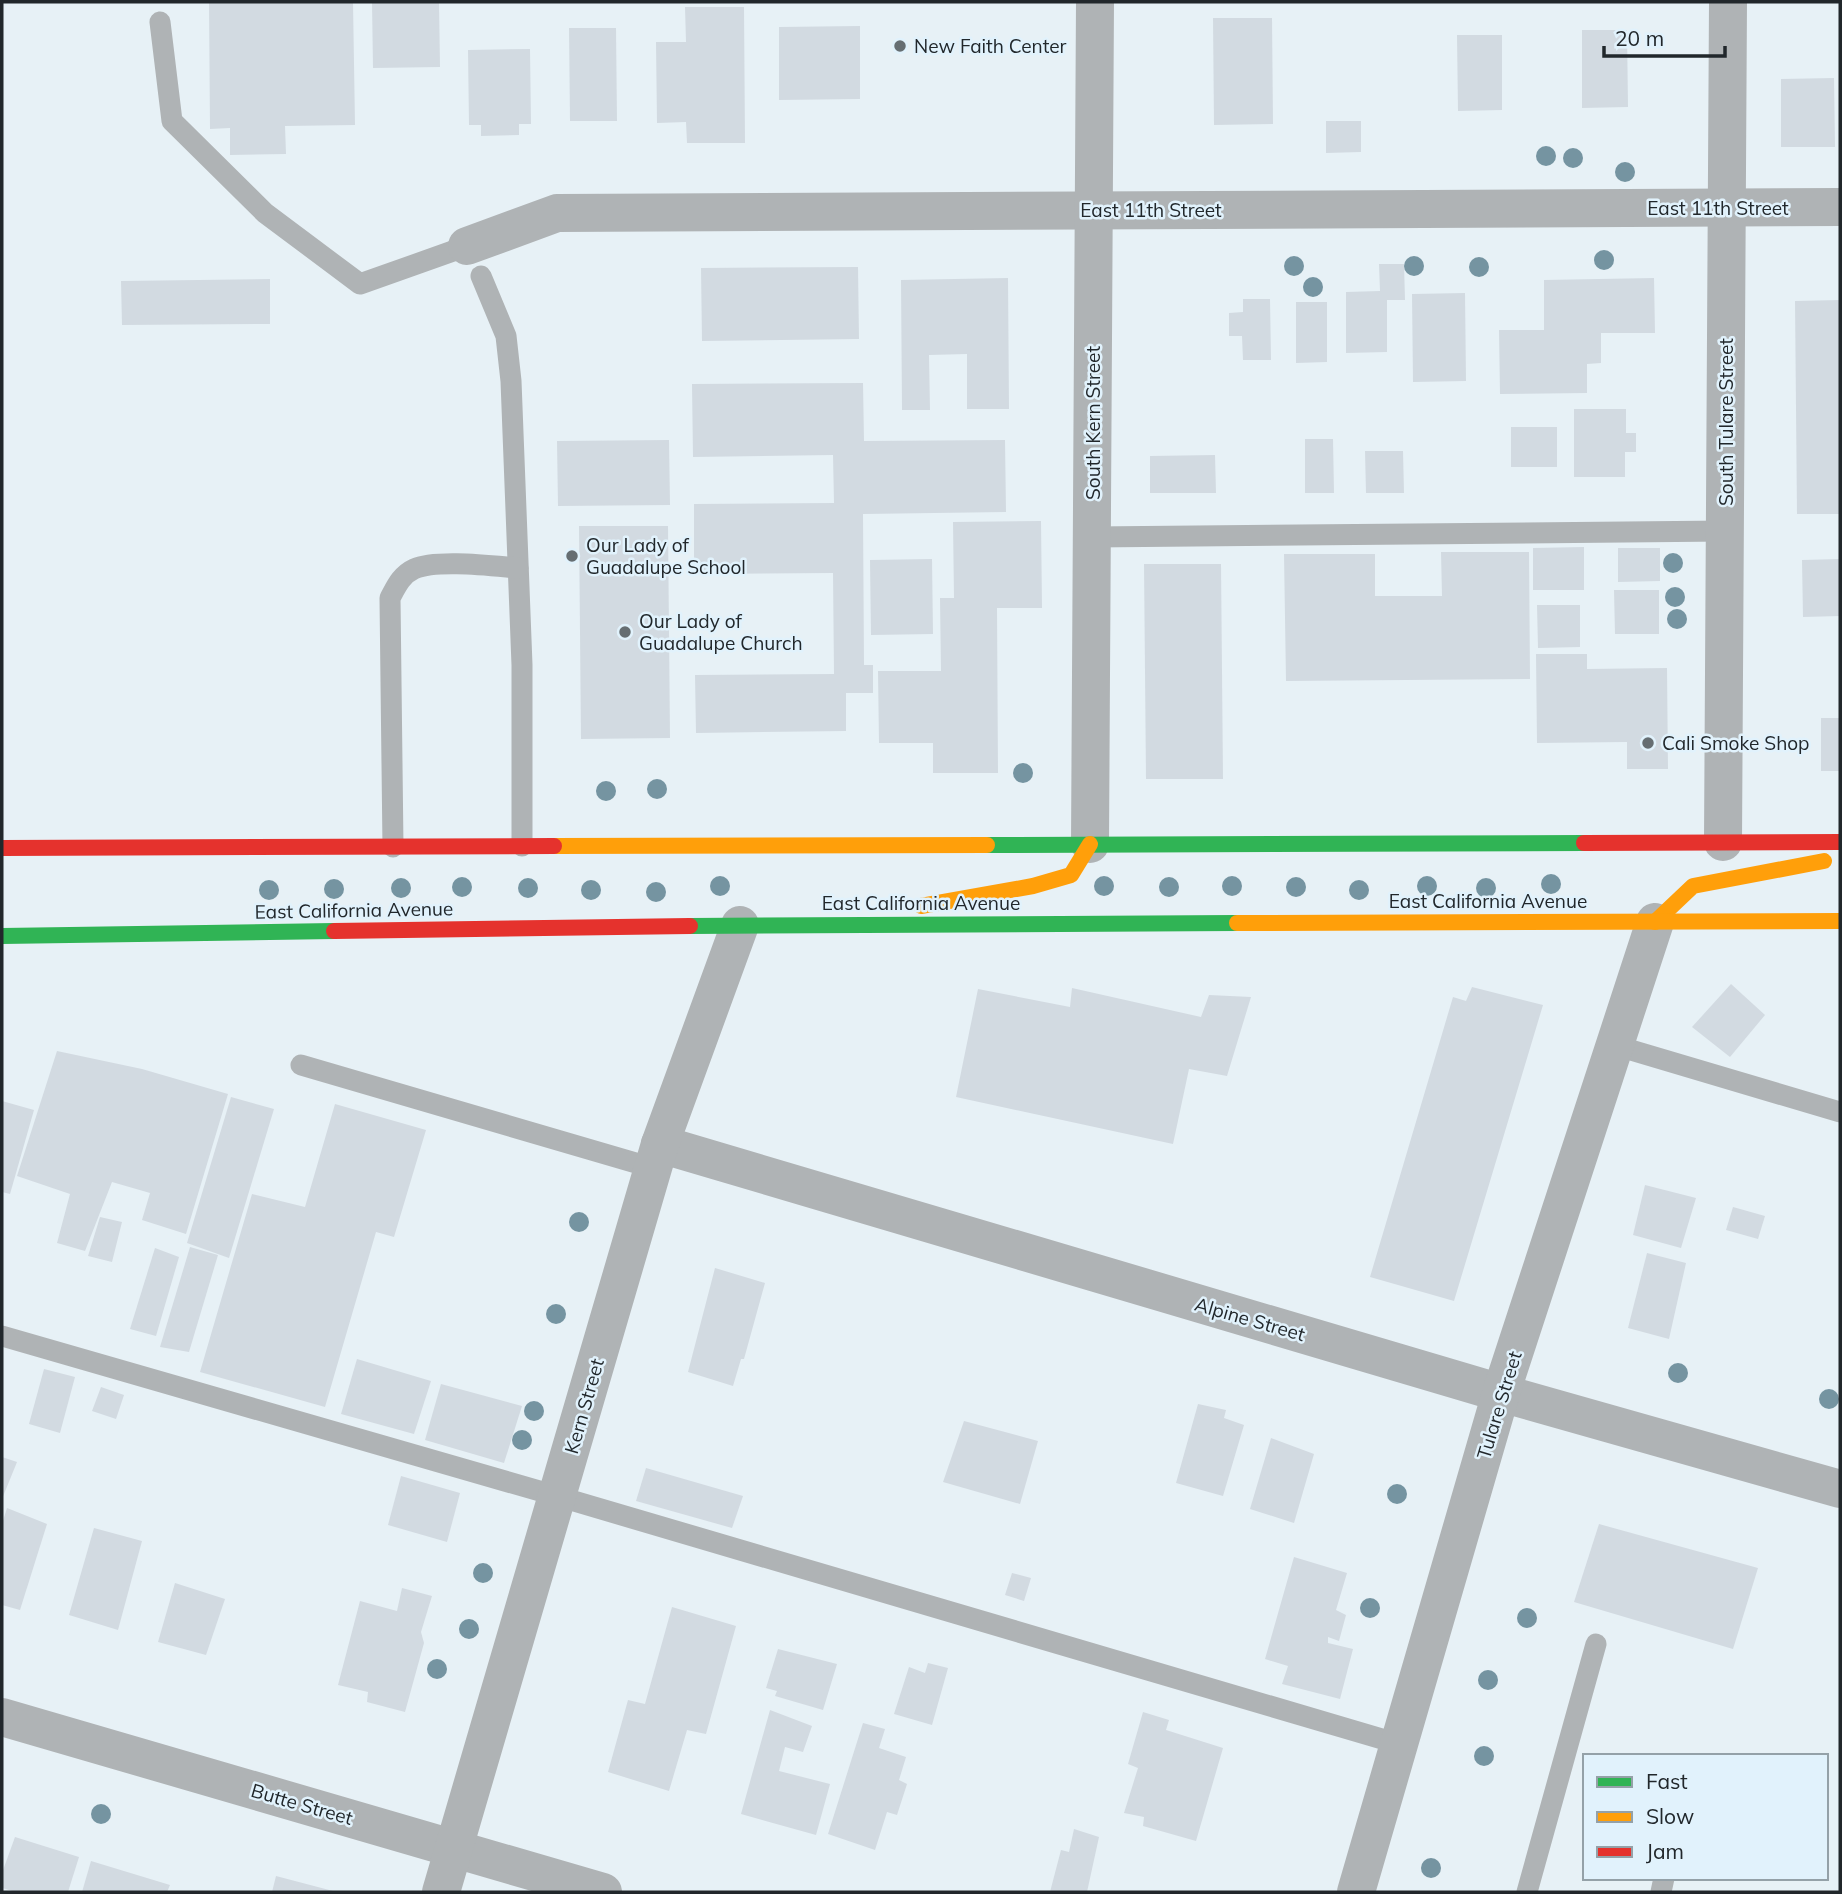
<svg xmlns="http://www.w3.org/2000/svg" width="1842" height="1894" font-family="Mulish,sans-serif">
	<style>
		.building { fill: #d2dae1 }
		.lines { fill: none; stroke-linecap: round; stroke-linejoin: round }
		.lane { stroke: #afb3b5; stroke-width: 21 }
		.street { stroke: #afb3b5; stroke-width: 38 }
		.fast { stroke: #30b455; stroke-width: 16 }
		.slow { stroke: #ff9f0a; stroke-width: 16 }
		.jam { stroke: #e5322d; stroke-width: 16 }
		.tree { fill: #7594a1 }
		.poi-dot { fill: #666e72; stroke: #e1f2fc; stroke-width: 2.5 }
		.labels { text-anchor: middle; stroke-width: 5; stroke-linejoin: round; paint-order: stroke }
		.poi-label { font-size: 19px; fill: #21272b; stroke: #e1f2fc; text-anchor: start }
		.street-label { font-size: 19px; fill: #21272b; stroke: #e1f2fc }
	</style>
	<rect width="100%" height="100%" fill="#e7f1f6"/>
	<g class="building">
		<polygon points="209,2 353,2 355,125 285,126 286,154 230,155 230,128 210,129"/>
		<polygon points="372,2 439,2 440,67 373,68"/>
		<polygon points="685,7 744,7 745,143 687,143 686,122 657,123 656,42 686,42"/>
		<polygon points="1213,18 1272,18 1273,124 1214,125"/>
		<polygon points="860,26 860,99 779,100 779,27"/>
		<polygon points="569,28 616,28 617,121 570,121"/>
		<polygon points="1582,30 1627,30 1628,107 1582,108"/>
		<polygon points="1457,35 1502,35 1502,110 1458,111"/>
		<polygon points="530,49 531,124 519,124 519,135 481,136 481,125 469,125 468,50"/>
		<polygon points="1834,78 1835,147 1781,147 1781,79"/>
		<polygon points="1326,121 1361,121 1361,152 1326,153"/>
		<polygon points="1379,264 1404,264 1405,300 1387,300 1387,352 1346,353 1346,292 1380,291"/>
		<polygon points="858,267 859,339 702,341 701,268"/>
		<polygon points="1008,278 1009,409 967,409 967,354 929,355 930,410 902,410 901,280"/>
		<polygon points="1654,278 1655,333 1601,333 1601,363 1587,364 1587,393 1500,394 1499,330 1544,330 1544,280"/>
		<polygon points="270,279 270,324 122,325 121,281"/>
		<polygon points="1465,293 1466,381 1413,382 1412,294"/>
		<polygon points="1243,299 1270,299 1271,360 1243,360 1242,336 1229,336 1229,313 1243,312"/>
		<polygon points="1840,300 1840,514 1797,514 1795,301"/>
		<polygon points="1296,302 1327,302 1327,362 1296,363"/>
		<polygon points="863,383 864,441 1005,440 1006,512 863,514 864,665 873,665 873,693 846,693 846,731 696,733 695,675 834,674 833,573 694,574 694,504 834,503 833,455 693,457 692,384"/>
		<polygon points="1574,409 1626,409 1626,433 1636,433 1636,452 1625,452 1625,477 1574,477"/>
		<rect x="1511" y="427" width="46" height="40"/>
		<polygon points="1305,439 1333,439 1334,493 1305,493"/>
		<polygon points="669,440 670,505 558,506 557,441"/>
		<polygon points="1365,451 1403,451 1404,493 1366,493"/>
		<polygon points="1215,455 1216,493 1150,493 1150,456"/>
		<polygon points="1041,521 1042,608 997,608 998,773 933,773 933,743 879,743 878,671 941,671 940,598 954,598 953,522"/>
		<polygon points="579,526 668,526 670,738 581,739"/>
		<polygon points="1584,547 1584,590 1533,590 1533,548"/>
		<polygon points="1618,548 1660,548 1660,581 1618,582"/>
		<polygon points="1441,552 1529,552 1530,679 1286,681 1284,554 1375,554 1375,596 1442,596"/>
		<polygon points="932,559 933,634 871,635 870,560"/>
		<polygon points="1840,559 1840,616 1803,617 1802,560"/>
		<polygon points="1144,564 1221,564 1223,779 1146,779"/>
		<polygon points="1614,590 1659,590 1659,634 1615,634"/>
		<polygon points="1537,605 1580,605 1580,647 1538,648"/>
		<polygon points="1536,654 1587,654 1587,669 1667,668 1668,769 1627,769 1627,742 1537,743"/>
		<rect x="1821" y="718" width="19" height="53"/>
		<polygon points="1731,984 1765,1015 1730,1057 1692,1027"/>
		<polygon points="1472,987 1543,1005 1454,1301 1370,1277 1453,997 1466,1001"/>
		<polygon points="1072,988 1201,1017 1209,995 1251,997 1227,1076 1189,1069 1173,1144 956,1097 978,989 1070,1007"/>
		<polygon points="57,1051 142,1069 228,1094 186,1234 142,1220 150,1193 112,1182 85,1251 57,1243 70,1194 17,1176"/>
		<polygon points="231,1097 274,1109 229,1258 187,1243"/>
		<polygon points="2,1101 34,1110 10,1194 2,1192"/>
		<polygon points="335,1104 426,1130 394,1237 376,1232 325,1407 200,1372 252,1194 305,1207"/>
		<polygon points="1645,1185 1696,1198 1681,1248 1633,1235"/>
		<polygon points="1733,1207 1765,1216 1758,1239 1726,1230"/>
		<polygon points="100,1217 122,1222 112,1262 88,1256"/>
		<polygon points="190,1247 218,1255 189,1352 160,1347"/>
		<polygon points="155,1248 179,1257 156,1336 130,1329"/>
		<polygon points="1647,1253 1686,1263 1669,1339 1628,1328"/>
		<polygon points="715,1268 765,1283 744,1359 741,1359 733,1386 688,1372"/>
		<polygon points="357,1359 431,1381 414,1434 341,1414"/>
		<polygon points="44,1369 75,1377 60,1433 29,1424"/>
		<polygon points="441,1384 522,1406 504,1463 425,1440"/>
		<polygon points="101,1387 124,1395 116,1419 92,1411"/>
		<polygon points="1198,1404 1226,1410 1224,1418 1244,1425 1223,1496 1176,1483"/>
		<polygon points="964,1421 1038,1441 1020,1504 943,1482"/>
		<polygon points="1271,1438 1314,1454 1294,1523 1250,1509"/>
		<polygon points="2,1457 17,1462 2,1499"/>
		<polygon points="646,1468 743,1496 732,1528 636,1501"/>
		<polygon points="401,1476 460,1493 447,1542 388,1525"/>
		<polygon points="7,1508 47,1524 20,1610 2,1605 2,1524"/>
		<polygon points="1599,1524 1758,1568 1733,1649 1574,1602"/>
		<polygon points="94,1528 142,1541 118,1630 69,1615"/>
		<polygon points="1294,1557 1347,1573 1336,1610 1346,1615 1339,1641 1328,1637 1328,1643 1353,1649 1340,1699 1282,1684 1288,1666 1265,1659"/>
		<polygon points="1012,1573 1031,1578 1024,1601 1005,1595"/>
		<polygon points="175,1583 225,1599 206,1655 158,1642"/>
		<polygon points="402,1588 432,1596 421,1632 424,1643 405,1712 367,1702 368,1692 338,1685 360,1601 397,1611"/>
		<polygon points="672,1607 736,1626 706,1734 687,1730 669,1791 608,1772 628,1700 645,1704"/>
		<polygon points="778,1649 837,1664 823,1710 775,1696 777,1691 766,1688"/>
		<polygon points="928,1663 948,1668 932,1725 894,1714 909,1667 925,1673"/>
		<polygon points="770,1710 812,1726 803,1752 785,1747 779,1771 830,1784 816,1835 741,1814"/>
		<polygon points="1143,1712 1169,1720 1166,1730 1223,1748 1196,1841 1143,1826 1144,1817 1124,1813 1138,1768 1128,1764"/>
		<polygon points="863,1723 885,1729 879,1748 906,1757 899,1780 907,1784 897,1815 887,1812 875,1850 828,1834"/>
		<polygon points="1074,1829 1099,1837 1087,1892 1050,1892 1061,1850 1069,1852"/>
		<polygon points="15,1837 79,1857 68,1892 16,1892 2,1888 2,1873"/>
		<polygon points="91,1861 170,1885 167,1892 82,1892"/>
		<polygon points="276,1876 333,1891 333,1892 272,1892"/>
	</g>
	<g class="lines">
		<g class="lane">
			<polyline points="160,22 172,121 265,213 360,284 467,246"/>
			<polyline points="481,276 506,336 511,381 522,665 522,846"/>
			<polyline points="1093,537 1726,531"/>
			<path d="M393 847 390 598C396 587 401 575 414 569 436 559 493 566 518 568"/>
			<polyline points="1614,1045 1840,1112"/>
			<polyline points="301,1065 653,1168"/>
			<polyline points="2,1336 557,1496 1399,1744"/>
			<polyline points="1527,1892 1596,1644"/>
			<polyline points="1661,1892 1664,1878"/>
		</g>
		<g class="street">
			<polyline points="467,246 557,213 1840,207"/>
			<polyline points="1723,842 1728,2"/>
			<polyline points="1090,844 1095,2"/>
			<polyline points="660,1144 1501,1393 1840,1489"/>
			<polyline points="2,1717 603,1892"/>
			<polyline points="441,1892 660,1144 740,925"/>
			<polyline points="1356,1892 1501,1393 1655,922"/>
		</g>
		<g class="fast">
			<polyline points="987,845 1584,843"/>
			<polyline points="690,926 1237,923"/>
			<polyline points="2,936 334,931"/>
		</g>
		<g class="slow">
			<polyline points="554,846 987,845"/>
			<polyline points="921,906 1033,886 1071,875 1090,844"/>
			<polyline points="1655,922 1693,886 1824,861"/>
			<polyline points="1237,923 1840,921"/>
		</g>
		<g class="jam">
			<polyline points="1584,843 1840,842"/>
			<polyline points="2,848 554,846"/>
			<polyline points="334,931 690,926"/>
		</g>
	</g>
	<g class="tree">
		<circle cx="1546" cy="156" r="10"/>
		<circle cx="1573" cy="158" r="10"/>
		<circle cx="1625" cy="172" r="10"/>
		<circle cx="1604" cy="260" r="10"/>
		<circle cx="1294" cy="266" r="10"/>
		<circle cx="1414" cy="266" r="10"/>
		<circle cx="1479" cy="267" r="10"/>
		<circle cx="1313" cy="287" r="10"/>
		<circle cx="1673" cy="563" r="10"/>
		<circle cx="1675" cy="597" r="10"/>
		<circle cx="1677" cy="619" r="10"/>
		<circle cx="1023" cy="773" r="10"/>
		<circle cx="657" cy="789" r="10"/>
		<circle cx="606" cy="791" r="10"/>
		<circle cx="1551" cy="884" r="10"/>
		<circle cx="720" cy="886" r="10"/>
		<circle cx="1104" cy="886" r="10"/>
		<circle cx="1232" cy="886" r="10"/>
		<circle cx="1427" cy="886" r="10"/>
		<circle cx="462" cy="887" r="10"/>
		<circle cx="1169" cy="887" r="10"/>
		<circle cx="1296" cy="887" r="10"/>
		<circle cx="401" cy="888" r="10"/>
		<circle cx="528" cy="888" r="10"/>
		<circle cx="1486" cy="888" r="10"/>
		<circle cx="334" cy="889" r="10"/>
		<circle cx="269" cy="890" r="10"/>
		<circle cx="591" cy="890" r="10"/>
		<circle cx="1359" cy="890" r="10"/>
		<circle cx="656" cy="892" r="10"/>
		<circle cx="579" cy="1222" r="10"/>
		<circle cx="556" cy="1314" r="10"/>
		<circle cx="1678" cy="1373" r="10"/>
		<circle cx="1829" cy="1399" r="10"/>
		<circle cx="534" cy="1411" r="10"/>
		<circle cx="522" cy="1440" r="10"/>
		<circle cx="1397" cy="1494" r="10"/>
		<circle cx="483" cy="1573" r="10"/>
		<circle cx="1370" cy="1608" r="10"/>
		<circle cx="1527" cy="1618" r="10"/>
		<circle cx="469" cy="1629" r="10"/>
		<circle cx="437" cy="1669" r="10"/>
		<circle cx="1488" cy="1680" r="10"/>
		<circle cx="1484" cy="1756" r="10"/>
		<circle cx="101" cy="1814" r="10"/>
		<circle cx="1431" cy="1868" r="10"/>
	</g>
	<g class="poi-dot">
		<circle cx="900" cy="46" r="7"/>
		<circle cx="572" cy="556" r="7"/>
		<circle cx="625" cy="632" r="7"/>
		<circle cx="1648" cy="743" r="7"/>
	</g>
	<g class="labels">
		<g class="poi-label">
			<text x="914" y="53">New Faith Center</text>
			<text x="586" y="552">Our Lady of<tspan x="586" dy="22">Guadalupe School</tspan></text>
			<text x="639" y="628">Our Lady of<tspan x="639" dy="22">Guadalupe Church</tspan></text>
			<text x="1662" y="750">Cali Smoke Shop</text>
		</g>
		<g class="street-label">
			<text x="1718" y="215">East 11th Street</text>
			<text x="1151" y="217">East 11th Street</text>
			<text transform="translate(1726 422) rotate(-90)" y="7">South Tulare Street</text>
			<text transform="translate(1093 423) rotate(-90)" y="7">South Kern Street</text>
			<text x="1488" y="908">East California Avenue</text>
			<text x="921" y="910">East California Avenue</text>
			<text transform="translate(354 910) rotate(-1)" y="7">East California Avenue</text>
			<text transform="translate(1250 1319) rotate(16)" y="7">Alpine Street</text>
			<text transform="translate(1499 1405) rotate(-73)" y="7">Tulare Street</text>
			<text transform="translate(584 1406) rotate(-74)" y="7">Kern Street</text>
			<text transform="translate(302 1804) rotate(16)" y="7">Butte Street</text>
		</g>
	</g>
	<rect width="1842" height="1894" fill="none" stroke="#21272b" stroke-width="7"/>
	<rect x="1583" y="1754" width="245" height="126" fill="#e1f2fc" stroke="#94a1a8" stroke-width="2"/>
	<rect x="1597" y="1777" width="35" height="10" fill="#30b455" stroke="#94a1a8" stroke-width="2"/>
	<text x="1646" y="1789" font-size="21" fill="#21272b">Fast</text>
	<rect x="1597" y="1812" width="35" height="10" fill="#ff9f0a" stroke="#94a1a8" stroke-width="2"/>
	<text x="1646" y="1824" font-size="21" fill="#21272b">Slow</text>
	<rect x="1597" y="1847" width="35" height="10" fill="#e5322d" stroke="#94a1a8" stroke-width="2"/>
	<text x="1646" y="1859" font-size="21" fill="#21272b">Jam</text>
	<path d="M1604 46v10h121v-10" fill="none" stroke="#21272b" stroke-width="3.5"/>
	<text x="1615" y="46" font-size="21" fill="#21272b" stroke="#e1f2fc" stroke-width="5" paint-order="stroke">20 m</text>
</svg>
